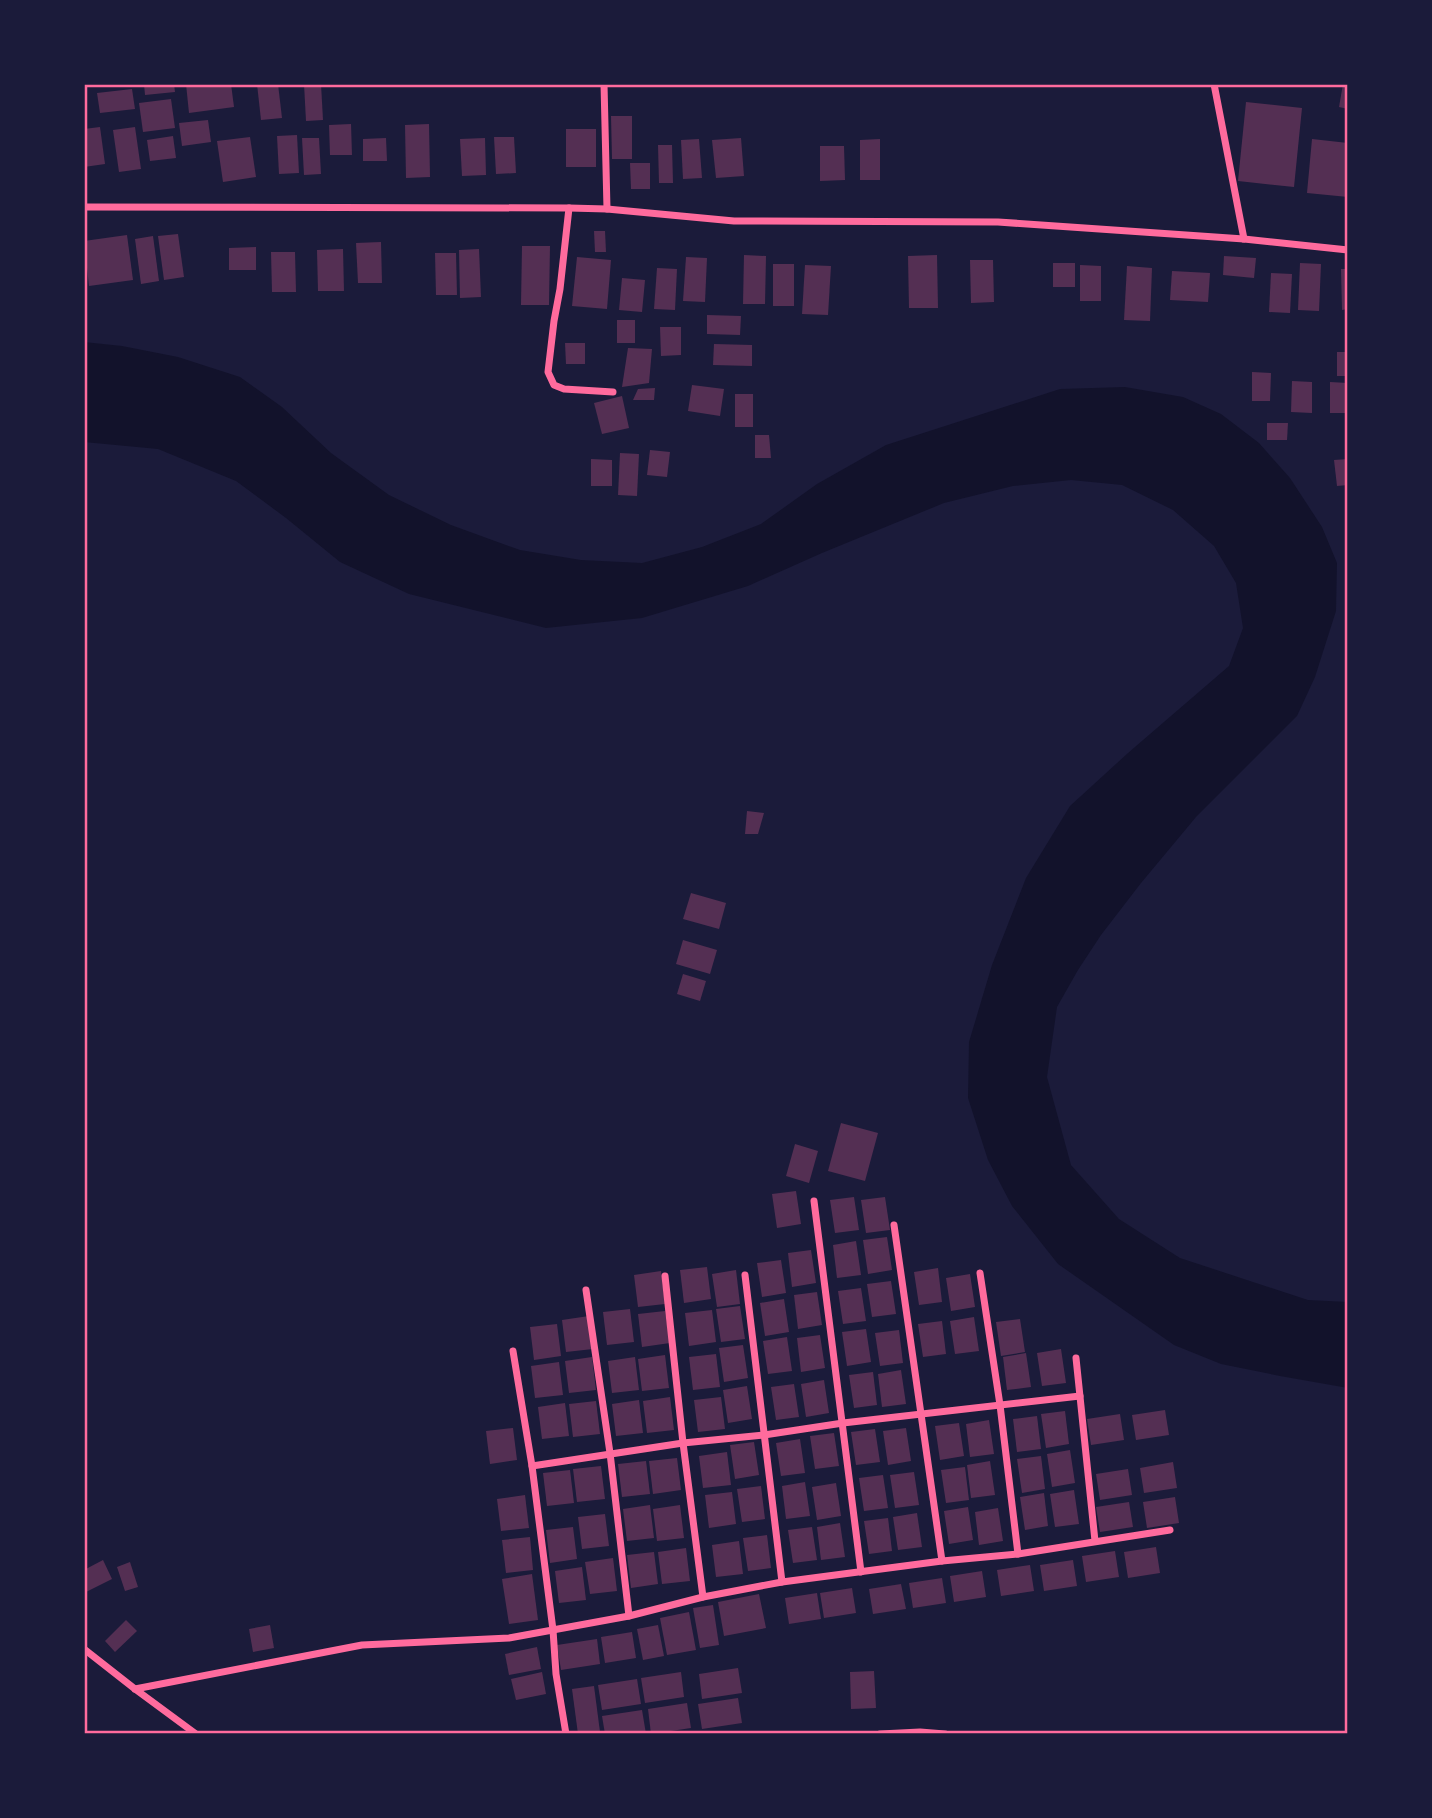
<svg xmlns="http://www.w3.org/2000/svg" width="1432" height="1818" font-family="'PT Sans',sans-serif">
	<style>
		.water { fill: #12122b }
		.building { fill: #542f53 }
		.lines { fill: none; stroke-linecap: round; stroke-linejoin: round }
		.minor { stroke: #ff6b9d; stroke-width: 7 }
		.neatline { fill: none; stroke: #ff6b9d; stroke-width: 2.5 }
	</style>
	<rect width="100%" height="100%" fill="#1b1b3a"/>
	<polygon class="water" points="84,342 122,346 178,357 240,377 282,407 331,453 389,495 451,525 520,550 581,560 642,563 702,547 761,524 817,484 886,445 1060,389 1125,387 1183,397 1221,414 1259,443 1290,478 1322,527 1337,563 1336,611 1315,677 1297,716 1196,817 1141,883 1101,935 1078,970 1057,1007 1047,1077 1071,1165 1119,1219 1180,1258 1308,1300 1348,1302 1348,1388 1280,1376 1221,1364 1174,1345 1058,1264 1012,1206 988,1160 968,1098 969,1042 992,965 1026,878 1070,806 1128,753 1229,666 1243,628 1236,583 1214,546 1173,510 1122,485 1071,480 1013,486 944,503 822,553 748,586 642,618 546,628 409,594 340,562 286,518 236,481 158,449 84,442"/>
	<g class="building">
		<polygon points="144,84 174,84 175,92 145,95"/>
		<polygon points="186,84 231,84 234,107 189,113"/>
		<polygon points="257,84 278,84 282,118 261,120"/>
		<polygon points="304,84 321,84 323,120 306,121"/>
		<polygon points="1343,84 1348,84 1348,109 1339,107"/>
		<polygon points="132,89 135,109 100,113 97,93"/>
		<polygon points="171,99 175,128 143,132 139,103"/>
		<polygon points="1246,102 1302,108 1294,187 1238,181"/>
		<polygon points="611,116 632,116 632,159 612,159"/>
		<polygon points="208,120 211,142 182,146 179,123"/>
		<polygon points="351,124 352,155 330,155 329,125"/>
		<polygon points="429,124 430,177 406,178 405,125"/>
		<polygon points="100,127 105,164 84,167 84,129"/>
		<polygon points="135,127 141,169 119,172 113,130"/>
		<rect x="566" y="129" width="30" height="38"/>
		<polygon points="297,135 299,173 279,174 277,136"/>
		<polygon points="173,136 176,158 150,161 147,140"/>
		<polygon points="250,137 256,177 223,182 217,141"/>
		<polygon points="494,137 514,137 516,173 496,174"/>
		<polygon points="302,138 319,138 321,174 304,175"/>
		<polygon points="386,138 387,161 363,161 363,139"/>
		<polygon points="485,138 486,175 462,176 460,139"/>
		<polygon points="741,138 744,176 716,178 712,140"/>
		<polygon points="699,139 702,178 683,179 681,140"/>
		<polygon points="880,139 880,180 860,180 860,140"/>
		<polygon points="1312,139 1348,143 1348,197 1307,193"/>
		<polygon points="658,145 672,145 673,183 659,183"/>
		<polygon points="820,146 844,146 845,180 820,181"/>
		<polygon points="630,163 650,163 650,189 631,189"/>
		<polygon points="594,231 605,231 606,252 595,252"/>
		<polygon points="178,234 184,277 164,280 158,236"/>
		<polygon points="127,235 133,280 89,286 84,241"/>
		<polygon points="153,236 159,281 141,284 135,239"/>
		<polygon points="381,242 382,283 358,283 356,243"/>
		<polygon points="522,246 550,246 549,305 521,305"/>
		<polygon points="256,247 256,270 229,270 229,248"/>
		<polygon points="343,249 344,291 318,291 317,250"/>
		<polygon points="479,249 481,297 460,298 459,250"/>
		<polygon points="271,252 295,252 296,292 272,292"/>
		<polygon points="435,253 456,253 457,295 436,295"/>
		<polygon points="744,255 766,256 765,304 743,304"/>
		<polygon points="937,255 938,308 909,308 908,256"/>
		<polygon points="1224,256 1256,258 1254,278 1223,275"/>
		<polygon points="577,257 611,260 607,309 572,306"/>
		<polygon points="686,257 707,258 705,302 683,301"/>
		<polygon points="970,260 993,260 994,302 971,303"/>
		<rect x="1053" y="263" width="22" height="24"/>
		<polygon points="1300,263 1321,264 1319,311 1298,310"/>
		<rect x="773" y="264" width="21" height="42"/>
		<polygon points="805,265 831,266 828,315 802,314"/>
		<polygon points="1080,265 1101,266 1101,301 1080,301"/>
		<polygon points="1127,266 1152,268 1150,321 1124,320"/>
		<polygon points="657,268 677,269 675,310 654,309"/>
		<polygon points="1341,269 1348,269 1348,309 1342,310"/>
		<polygon points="1172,271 1210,273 1208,302 1170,300"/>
		<polygon points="1271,273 1292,274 1290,313 1269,312"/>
		<polygon points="622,278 645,280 642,312 619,310"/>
		<polygon points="707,315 741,316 740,335 707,334"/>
		<rect x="617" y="320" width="18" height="23"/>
		<polygon points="660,327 681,327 681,355 661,356"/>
		<polygon points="565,343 585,343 585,364 566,364"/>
		<polygon points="714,344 752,345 752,366 713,365"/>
		<polygon points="628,348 652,349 649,383 622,387"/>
		<rect x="1337" y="352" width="11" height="24"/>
		<polygon points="1252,372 1271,373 1270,401 1252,401"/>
		<polygon points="1292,381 1312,382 1312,413 1291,412"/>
		<polygon points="1330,382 1348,383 1348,413 1330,413"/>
		<polygon points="692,385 724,389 720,416 688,411"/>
		<polygon points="655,388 654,400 633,400 638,389"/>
		<rect x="735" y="394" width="18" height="33"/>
		<polygon points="622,396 629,428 602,434 594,403"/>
		<polygon points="1267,423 1288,423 1287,440 1267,440"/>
		<polygon points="755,435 769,435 771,458 755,458"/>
		<polygon points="650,450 670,452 667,477 647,475"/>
		<polygon points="620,453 639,454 637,496 618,495"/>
		<polygon points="591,459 612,460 612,486 591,486"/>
		<polygon points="1348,459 1348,485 1337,486 1334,460"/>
		<polygon points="747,811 764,813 758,834 745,834"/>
		<polygon points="691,893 726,903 719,929 683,919"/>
		<polygon points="683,940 717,950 710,974 676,964"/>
		<polygon points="683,974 706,981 700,1001 677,994"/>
		<polygon points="841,1123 878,1133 865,1181 828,1171"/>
		<polygon points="795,1144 818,1151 809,1183 786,1176"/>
		<polygon points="796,1191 801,1224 777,1228 772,1194"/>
		<polygon points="854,1197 859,1230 835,1233 830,1200"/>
		<polygon points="885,1197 890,1230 866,1233 861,1200"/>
		<polygon points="887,1237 892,1270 868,1274 863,1240"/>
		<polygon points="856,1241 861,1275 837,1278 833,1245"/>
		<polygon points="811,1250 816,1283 792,1287 788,1253"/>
		<polygon points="781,1260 786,1293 762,1297 757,1263"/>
		<polygon points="707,1267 711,1299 684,1303 680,1270"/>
		<polygon points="938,1268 942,1302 919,1305 914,1272"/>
		<polygon points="736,1270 740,1304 717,1307 712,1274"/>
		<polygon points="661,1271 665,1304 638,1307 634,1275"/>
		<polygon points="970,1274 975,1307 951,1311 946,1278"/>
		<polygon points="891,1281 896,1314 872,1317 867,1284"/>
		<polygon points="861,1288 866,1321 843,1324 838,1291"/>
		<polygon points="817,1292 822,1325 798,1329 794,1295"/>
		<polygon points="784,1299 789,1332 765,1336 760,1303"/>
		<polygon points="740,1306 745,1339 721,1342 716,1309"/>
		<polygon points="630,1309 634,1342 607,1345 603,1312"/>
		<polygon points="712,1310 716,1342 689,1346 685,1313"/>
		<polygon points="665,1311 670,1343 642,1347 638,1314"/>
		<polygon points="589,1316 593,1349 566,1352 562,1320"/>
		<polygon points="974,1317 979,1351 955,1354 950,1321"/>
		<polygon points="1020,1319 1025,1352 1001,1356 996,1322"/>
		<polygon points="942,1321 946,1354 923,1357 918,1324"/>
		<polygon points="557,1324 561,1356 534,1360 530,1327"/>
		<polygon points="866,1329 871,1362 847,1366 842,1332"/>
		<polygon points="899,1330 903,1363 880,1366 875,1333"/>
		<polygon points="820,1335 825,1368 801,1372 797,1338"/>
		<polygon points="787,1337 792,1371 768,1374 763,1341"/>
		<polygon points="743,1345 748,1378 724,1382 719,1348"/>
		<polygon points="1061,1349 1066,1383 1042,1386 1037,1353"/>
		<polygon points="1026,1353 1031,1387 1007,1390 1003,1357"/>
		<polygon points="716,1354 720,1387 693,1390 689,1357"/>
		<polygon points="665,1355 669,1388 642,1391 638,1359"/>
		<polygon points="592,1357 596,1390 569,1393 565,1361"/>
		<polygon points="635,1357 639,1390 612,1393 608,1361"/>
		<polygon points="559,1362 563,1395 535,1398 531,1366"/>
		<polygon points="901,1370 906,1404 882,1407 878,1374"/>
		<polygon points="873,1372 877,1405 854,1408 849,1375"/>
		<polygon points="824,1380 829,1413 806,1417 801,1384"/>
		<polygon points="794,1384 799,1417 776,1420 771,1387"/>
		<polygon points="747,1386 752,1419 728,1423 723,1390"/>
		<polygon points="670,1397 674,1430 647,1433 643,1401"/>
		<polygon points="721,1397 725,1429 698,1432 694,1400"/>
		<polygon points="639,1400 643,1433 616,1436 612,1404"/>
		<polygon points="596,1401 600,1434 573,1437 569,1404"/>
		<polygon points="565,1403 569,1436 542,1439 538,1407"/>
		<polygon points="1165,1410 1169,1435 1136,1440 1132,1415"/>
		<polygon points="1065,1411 1069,1444 1046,1448 1041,1414"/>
		<polygon points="1120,1414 1124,1440 1091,1445 1087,1419"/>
		<polygon points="1037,1416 1041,1449 1017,1452 1013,1419"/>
		<polygon points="989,1420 994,1454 970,1457 966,1424"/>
		<polygon points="959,1423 964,1456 940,1460 935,1426"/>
		<polygon points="513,1428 517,1460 490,1464 486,1431"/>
		<polygon points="906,1428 911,1461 888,1465 883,1431"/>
		<polygon points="875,1429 880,1462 856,1465 851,1432"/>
		<polygon points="834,1433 839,1466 815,1469 810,1436"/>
		<polygon points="800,1439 805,1473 781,1476 776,1443"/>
		<polygon points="754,1442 759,1475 735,1479 730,1445"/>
		<polygon points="1070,1450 1075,1483 1052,1487 1047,1454"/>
		<polygon points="727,1452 731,1485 703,1488 699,1456"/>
		<polygon points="1041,1456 1045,1489 1022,1493 1017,1459"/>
		<polygon points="677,1458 681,1490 653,1494 649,1461"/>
		<polygon points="646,1461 650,1494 622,1497 618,1464"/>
		<polygon points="990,1461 995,1495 971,1498 967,1465"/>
		<polygon points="1173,1462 1177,1488 1144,1493 1140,1468"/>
		<polygon points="601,1466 605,1499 577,1502 573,1469"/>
		<polygon points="965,1467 969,1500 946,1503 941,1470"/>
		<polygon points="1128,1469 1132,1495 1100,1500 1096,1474"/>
		<polygon points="570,1470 574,1503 547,1506 543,1473"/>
		<polygon points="914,1472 919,1505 895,1508 890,1475"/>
		<polygon points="883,1475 888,1508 864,1511 859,1478"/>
		<polygon points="805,1482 810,1516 786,1519 782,1486"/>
		<polygon points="836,1483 841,1516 817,1520 812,1487"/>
		<polygon points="761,1486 765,1519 742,1522 737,1489"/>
		<polygon points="1074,1490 1079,1524 1055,1527 1050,1494"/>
		<polygon points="732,1492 736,1524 709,1528 705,1495"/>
		<polygon points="1044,1493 1048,1526 1025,1530 1020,1497"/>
		<polygon points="525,1495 529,1528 501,1531 497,1499"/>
		<polygon points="1175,1497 1179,1523 1147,1528 1143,1502"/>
		<polygon points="1129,1502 1133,1527 1100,1532 1096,1507"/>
		<polygon points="650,1505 654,1538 627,1541 623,1509"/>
		<polygon points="680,1505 684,1538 657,1541 653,1509"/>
		<polygon points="968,1507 973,1540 949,1544 944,1511"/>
		<polygon points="998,1508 1003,1541 979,1545 975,1512"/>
		<polygon points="917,1513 922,1547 898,1550 893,1517"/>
		<polygon points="605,1514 609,1546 582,1549 578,1517"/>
		<polygon points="888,1518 892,1551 869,1554 864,1521"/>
		<polygon points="840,1523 845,1557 821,1560 817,1527"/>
		<polygon points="573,1527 577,1559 550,1563 546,1530"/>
		<polygon points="812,1527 817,1560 793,1563 788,1530"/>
		<polygon points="767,1535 771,1568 748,1571 743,1538"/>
		<polygon points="530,1537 533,1570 506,1573 502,1540"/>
		<polygon points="739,1541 743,1574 716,1577 712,1545"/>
		<polygon points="1156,1547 1160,1573 1128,1578 1124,1552"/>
		<polygon points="686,1548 690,1581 662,1584 658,1552"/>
		<polygon points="1115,1551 1119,1577 1086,1582 1082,1556"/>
		<polygon points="654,1552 658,1584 631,1588 627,1555"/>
		<polygon points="613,1558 617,1591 590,1594 585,1562"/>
		<polygon points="103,1560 112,1579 84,1593 84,1570"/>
		<polygon points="1073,1560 1077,1586 1044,1591 1040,1565"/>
		<polygon points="130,1562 138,1587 125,1591 117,1567"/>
		<polygon points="1030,1565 1034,1591 1001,1596 997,1570"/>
		<polygon points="582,1567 586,1600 559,1603 555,1571"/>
		<polygon points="982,1571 986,1597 954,1602 950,1576"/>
		<polygon points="532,1574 538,1620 509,1624 502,1579"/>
		<polygon points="942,1578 946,1603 913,1608 909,1583"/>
		<polygon points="901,1584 906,1609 873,1614 869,1589"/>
		<polygon points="852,1588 856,1613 824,1618 820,1593"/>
		<polygon points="817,1593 821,1619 789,1624 785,1598"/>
		<polygon points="759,1594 766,1628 724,1636 718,1602"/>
		<polygon points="713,1605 719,1645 700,1648 693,1608"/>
		<polygon points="689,1612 696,1650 667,1655 660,1618"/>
		<polygon points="126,1620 137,1631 115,1652 105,1641"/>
		<polygon points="270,1625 274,1648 253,1652 249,1629"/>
		<polygon points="658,1625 664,1656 643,1660 637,1629"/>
		<polygon points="632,1632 636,1658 605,1663 601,1637"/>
		<polygon points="597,1639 600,1664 561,1670 557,1645"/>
		<polygon points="537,1647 541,1669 509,1675 505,1654"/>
		<polygon points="738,1668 742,1693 702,1699 699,1674"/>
		<polygon points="874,1671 876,1708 851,1709 850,1672"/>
		<polygon points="542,1672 546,1694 516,1700 511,1679"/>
		<polygon points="681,1672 684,1697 645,1703 641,1678"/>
		<polygon points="637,1679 641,1704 602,1710 598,1685"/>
		<polygon points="594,1686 600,1732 578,1734 572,1689"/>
		<polygon points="738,1698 742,1723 702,1729 698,1704"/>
		<polygon points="687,1703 691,1728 651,1734 648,1709"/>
		<polygon points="642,1710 646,1734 605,1734 602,1716"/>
	</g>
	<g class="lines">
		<g class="minor">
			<polyline points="604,84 607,209"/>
			<polyline points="1214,84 1244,239"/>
			<polyline points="84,207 569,208 607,209 734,221 998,222 1244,239 1348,250"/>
			<polyline points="569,208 560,289 554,321 548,372 554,385 564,389 613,392"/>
			<polyline points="814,1201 861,1572"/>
			<polyline points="894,1225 942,1561"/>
			<polyline points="980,1273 1000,1405 1018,1554"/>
			<polyline points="745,1275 782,1582"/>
			<polyline points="665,1276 683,1443 703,1597"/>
			<polyline points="586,1290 610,1453 629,1616"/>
			<polyline points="513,1351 532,1466 553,1630 556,1674 566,1734"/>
			<polyline points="1076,1358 1095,1541"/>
			<polyline points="532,1466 683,1443 764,1435 843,1423 1080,1396"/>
			<polyline points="84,1649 135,1689 196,1734"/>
			<polyline points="135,1689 362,1645 509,1638 629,1616 703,1597 782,1582 942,1561 1018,1554 1170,1530"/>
			<polyline points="880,1734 920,1732 945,1734"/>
		</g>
	</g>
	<rect width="1432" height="1818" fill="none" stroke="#1b1b3a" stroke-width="172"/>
	<rect x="86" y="86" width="1260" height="1646" class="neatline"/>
</svg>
